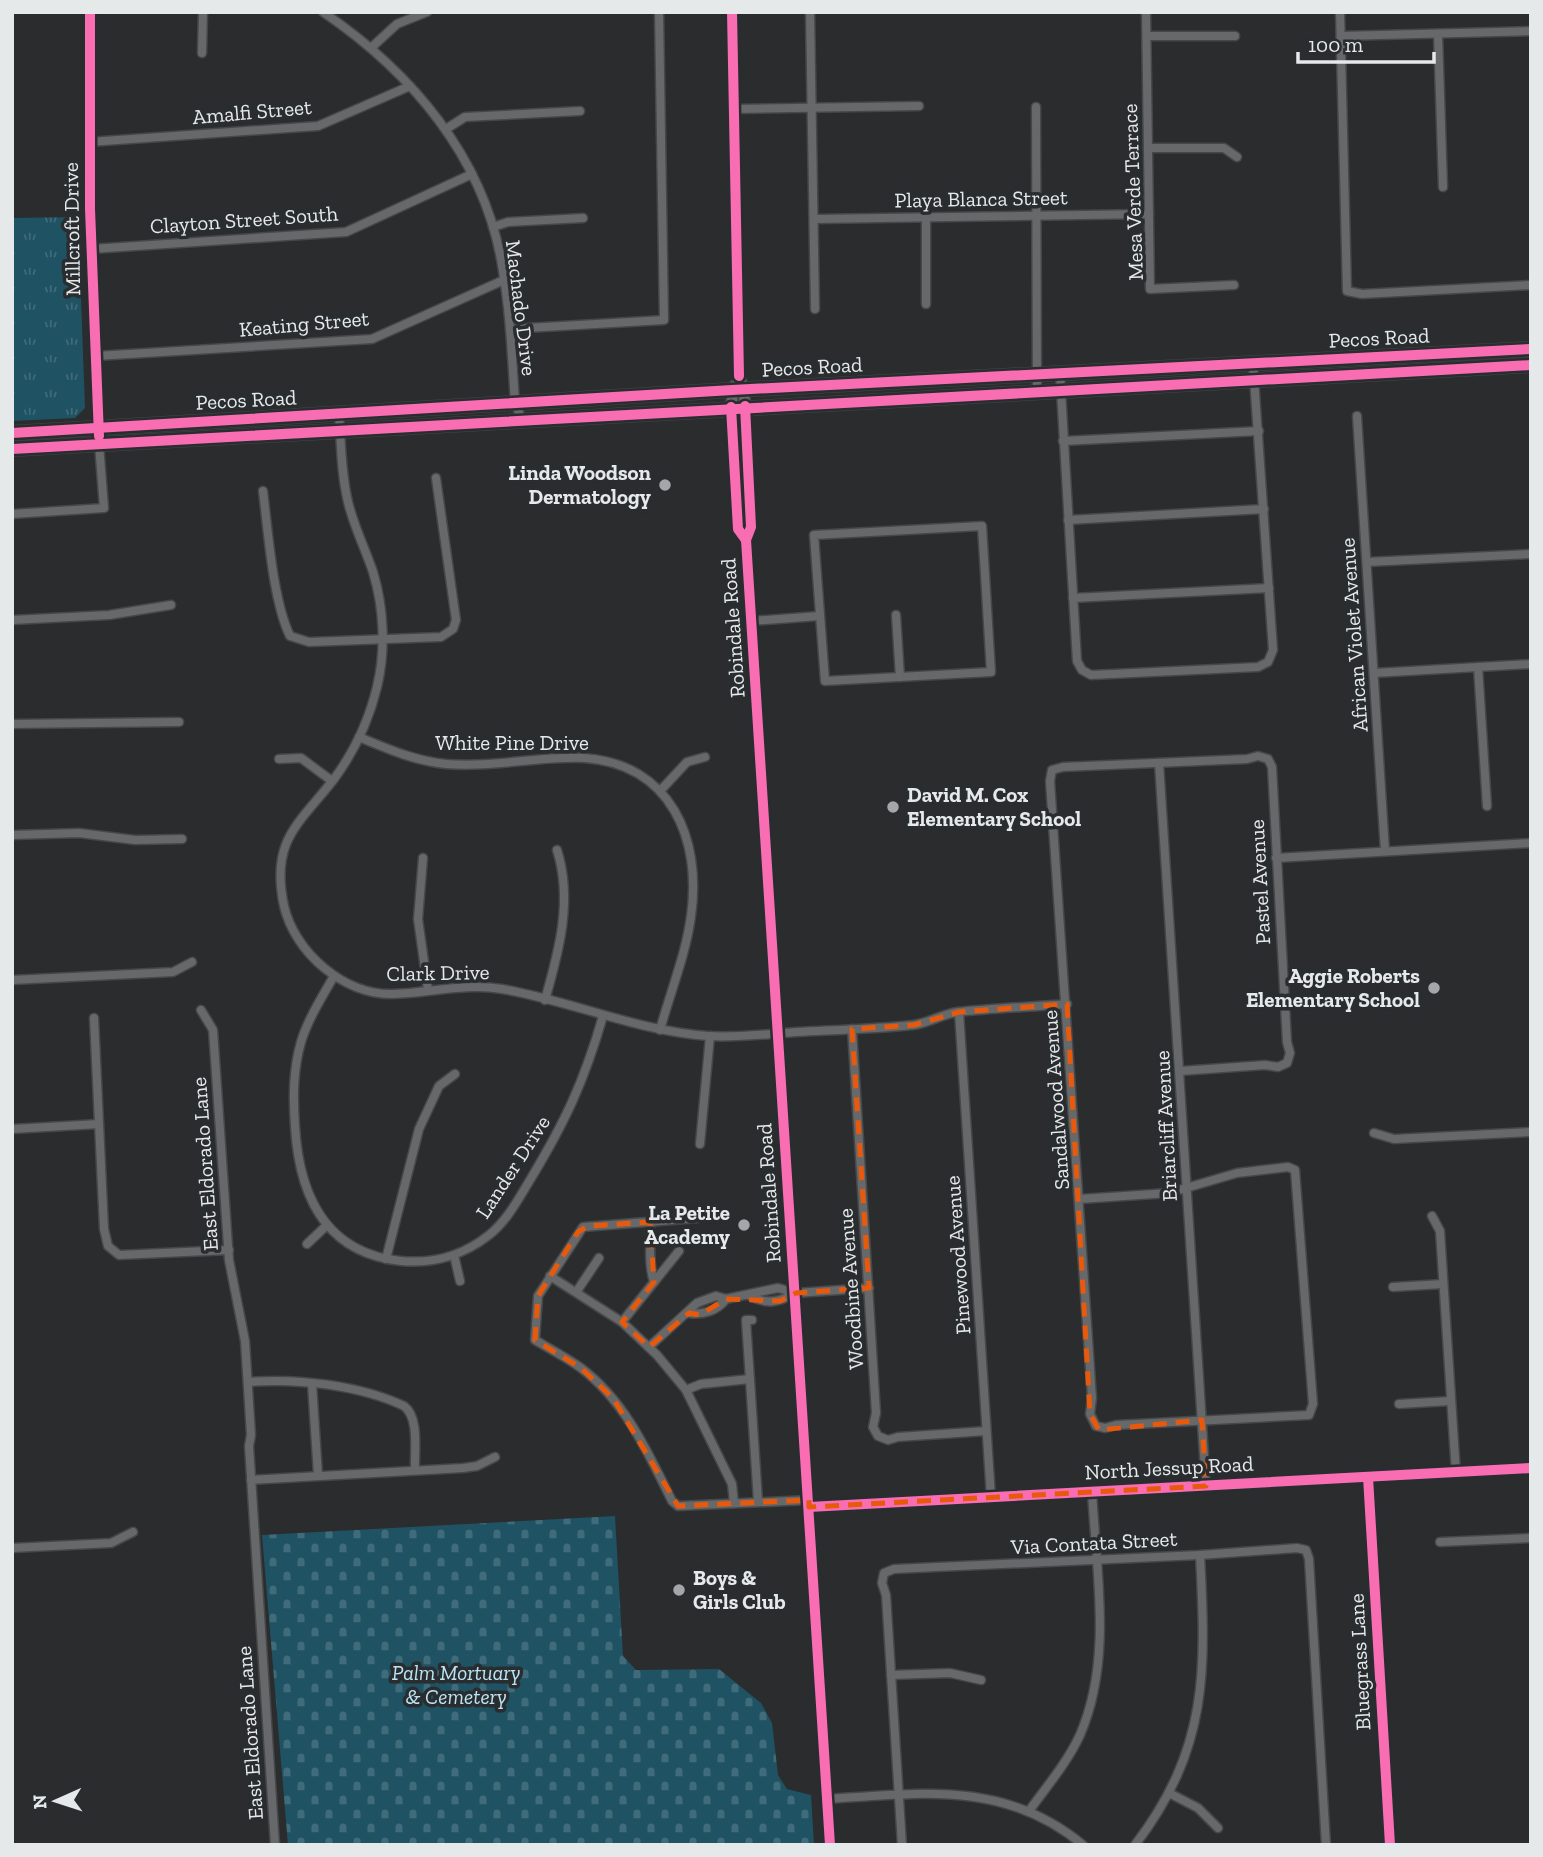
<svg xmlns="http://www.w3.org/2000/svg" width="1543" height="1857" font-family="'Zilla Slab',serif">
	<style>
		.cemetery { fill: url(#cemetery-stones) }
		.park { fill: url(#park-tufts) }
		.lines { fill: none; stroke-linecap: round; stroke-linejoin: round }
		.minor-casing { stroke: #454748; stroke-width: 11 }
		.tertiary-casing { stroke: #454748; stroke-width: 13 }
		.primary-casing { stroke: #454748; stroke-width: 16 }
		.minor { stroke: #666869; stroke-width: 8 }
		.tertiary { stroke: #666869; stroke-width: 10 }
		.primary { stroke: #606869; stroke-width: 12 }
		.cycleway-casing { stroke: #292d2f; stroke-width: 15 }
		.cycleway { stroke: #f96db3; stroke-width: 10 }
		.marked { fill: none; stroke: #e8590c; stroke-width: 5; stroke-dasharray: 14 9; stroke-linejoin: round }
		.poi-dot { fill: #a4a7a8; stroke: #292d2f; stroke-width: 2.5 }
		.labels { text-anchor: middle; stroke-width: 7; stroke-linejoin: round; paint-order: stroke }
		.street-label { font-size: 21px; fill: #e6e9ea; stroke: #292d2f }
		.poi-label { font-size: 21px; font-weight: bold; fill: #e6e9ea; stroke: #292d2f; text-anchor: end }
		.park-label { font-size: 21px; font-style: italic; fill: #bbe5f5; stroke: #292d2f }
	</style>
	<defs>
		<pattern id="cemetery-stones" width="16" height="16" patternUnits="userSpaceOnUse" patternTransform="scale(1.75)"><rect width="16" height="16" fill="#1f5263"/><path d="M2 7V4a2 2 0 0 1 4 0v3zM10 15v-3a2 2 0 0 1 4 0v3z" fill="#406b7a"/></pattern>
		<pattern id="park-tufts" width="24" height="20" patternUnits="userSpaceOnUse" patternTransform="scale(1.75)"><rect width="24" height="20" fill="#1f5263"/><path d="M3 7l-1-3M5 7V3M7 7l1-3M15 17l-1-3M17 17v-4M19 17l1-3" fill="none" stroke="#406b7a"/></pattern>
	</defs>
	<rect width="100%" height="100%" fill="#2a2c2e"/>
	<polygon class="cemetery" points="615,1516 623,1656 636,1670 719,1669 761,1703 772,1723 778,1775 787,1789 811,1795 814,1845 288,1845 262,1535"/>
	<polygon class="park" points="78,217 85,408 75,418 12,421 12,218"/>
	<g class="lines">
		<defs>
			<g id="minor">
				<path d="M323 12C411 72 484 157 502 265 510 310 512 357 515 403L522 420"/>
				<polyline points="810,12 815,309"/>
				<polyline points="1146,12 1150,289 1234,285"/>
				<polyline points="1340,12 1347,291 1362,294 1531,285"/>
				<polyline points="1438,34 1443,187"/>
				<polyline points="1147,36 1235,36"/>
				<polyline points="1341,36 1531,31"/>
				<polyline points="372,47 397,24 427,12"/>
				<polyline points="202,53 203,12"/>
				<polyline points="1036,107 1037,391"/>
				<polyline points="734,109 919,106"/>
				<polyline points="446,129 465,117 580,111"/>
				<polyline points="89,142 318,126 410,86"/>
				<polyline points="1148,148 1224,148 1237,157"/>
				<polyline points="926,217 926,304"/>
				<polyline points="814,219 1149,214"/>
				<polyline points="493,227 508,222 583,218"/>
				<polyline points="91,249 346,232 472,174"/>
				<polyline points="510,329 664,320 659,12"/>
				<polyline points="96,356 372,339 504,280"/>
				<polyline points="1060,374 1077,661 1082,670 1091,675 1258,667 1268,662 1273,650 1253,364"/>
				<path d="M339 413C341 442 341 473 348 502 354 527 365 548 373 572 384 608 386 650 377 687 369 720 354 752 334 779 299 824 270 840 284 906 295 953 344 995 393 994 430 993 464 983 502 989 572 1001 637 1031 708 1036 737 1038 768 1034 797 1032 835 1030 874 1029 913 1025 929 1023 942 1014 958 1012 994 1008 1031 1007 1067 1004"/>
				<polyline points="1357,416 1385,851"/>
				<polyline points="1063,441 1259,431"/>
				<path d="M263 491C268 531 273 601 290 636L309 642 441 637 453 629 456 620 436 478"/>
				<polyline points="12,514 104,508 99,444"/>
				<polyline points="1068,520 1264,509"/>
				<polygon points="982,526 991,672 825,681 814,535"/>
				<polyline points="1367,562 1531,554"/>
				<polyline points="1073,598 1269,588"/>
				<polyline points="896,615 900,677"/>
				<polyline points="12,620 109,615 171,605"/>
				<polyline points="751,621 819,616"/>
				<polyline points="1478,667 1487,806"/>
				<polyline points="1374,673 1531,664"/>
				<polyline points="12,724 179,722"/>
				<path d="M359 737C388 749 415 761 446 764 492 768 538 756 584 758 671 764 702 839 691 916 686 954 670 993 660 1030"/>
				<polyline points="279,759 301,758 332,781"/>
				<polyline points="1159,763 1206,1486"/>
				<polyline points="660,791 687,762 705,757"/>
				<polyline points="12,835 79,833 135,840 182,839"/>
				<polyline points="423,858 418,919 428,990"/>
				<polyline points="1276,858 1531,843"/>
				<path d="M334 976C322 997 308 1019 301 1042 293 1070 293 1097 295 1126 299 1194 324 1253 401 1261 433 1264 464 1255 489 1235 507 1221 519 1198 530 1180 565 1122 584 1082 603 1016"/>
				<polyline points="12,980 173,972 192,962"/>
				<path d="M545 1000C559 951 573 900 557 850"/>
				<polyline points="201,1010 213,1030 229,1260 245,1341 251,1435 249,1446 275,1845"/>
				<polyline points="959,1012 991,1497"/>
				<polyline points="94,1018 104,1229 108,1246 119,1255 229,1250"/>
				<polyline points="852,1029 876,1413 873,1427 878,1436 888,1440 898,1437 986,1431"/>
				<polyline points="12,1129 99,1124"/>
				<polyline points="1374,1133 1394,1139 1531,1132"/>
				<polyline points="700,1144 710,1036"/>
				<polyline points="1080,1199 1169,1193 1237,1173 1288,1167 1295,1170 1313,1404 1309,1415 1116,1425 1105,1428 1096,1426 1090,1414 1092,1398 1050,781 1052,770 1063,767 1247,759 1258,756 1268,759 1272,767 1287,1042 1290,1053 1287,1063 1278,1067 1265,1065 1180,1071"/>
				<polyline points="1432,1216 1440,1231 1456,1473"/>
				<path d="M698 1218 583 1227 538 1296 535 1340C550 1349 567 1358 581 1368 626 1402 648 1453 672 1501L678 1506 809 1500"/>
				<path d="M650 1222C651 1242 648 1264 654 1282"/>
				<polyline points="307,1244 326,1226"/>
				<polyline points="454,1255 460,1281"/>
				<polyline points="386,1259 419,1129 439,1086 455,1074"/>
				<polyline points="550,1276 622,1322 657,1355 686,1390 732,1484 734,1503"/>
				<polyline points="1393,1287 1443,1284"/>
				<polyline points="577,1291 599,1258"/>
				<path d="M750 1296C767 1305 779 1302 796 1293"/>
				<path d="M689 1313C703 1315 717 1311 726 1299"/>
				<polyline points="752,1320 746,1320 758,1501"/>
				<polyline points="622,1322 679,1251"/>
				<polyline points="649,1347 697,1303 716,1296 726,1299 778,1288 796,1293 869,1288"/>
				<path d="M248 1382C297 1378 359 1385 404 1406 420 1418 414 1452 415 1470"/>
				<polyline points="312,1384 318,1475"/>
				<polyline points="686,1390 701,1384 750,1379"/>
				<polyline points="1399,1404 1450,1401"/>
				<polyline points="1368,1477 1390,1845"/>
				<polyline points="251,1480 463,1468 477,1466 495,1457"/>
				<polyline points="1440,1542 1531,1538"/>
				<polyline points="12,1548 111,1543 133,1532"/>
				<polyline points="891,1675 950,1673 981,1680"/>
				<polyline points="1169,1793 1198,1808 1218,1828"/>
				<path d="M827 1799C921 1793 1005 1780 1083 1845"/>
				<path d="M1029 1811C1047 1786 1067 1763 1080 1735 1113 1659 1096 1571 1092 1491"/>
				<polyline points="902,1845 886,1595 882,1583 884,1573 894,1569 1200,1555 1297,1548 1306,1550 1309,1559 1326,1845"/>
				<path d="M1135 1845C1209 1748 1206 1670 1200 1555"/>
			</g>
			<g id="tertiary">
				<polyline points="90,12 90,209 99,444"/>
				<polyline points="732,12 739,376 744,390 751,527 746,540 830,1845"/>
				<polyline points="734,386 731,407 738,529 746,540"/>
				<polyline points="809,1507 1531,1468"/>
			</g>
			<g id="primary">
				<polyline points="12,433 732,390 1531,349"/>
				<polyline points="12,449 1531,365"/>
			</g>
		</defs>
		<use href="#minor" class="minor-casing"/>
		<use href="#tertiary" class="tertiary-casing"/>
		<use href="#primary" class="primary-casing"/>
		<use href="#minor" class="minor"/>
		<use href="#tertiary" class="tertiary"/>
		<use href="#primary" class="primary"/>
		<defs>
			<g id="cycleway">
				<polyline points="90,12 90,209 99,436"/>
				<polyline points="732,12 739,376"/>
				<polyline points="745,406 751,527 746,540 830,1845"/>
				<polyline points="731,407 738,529 746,540"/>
				<polyline points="12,433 732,390 1531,349"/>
				<polyline points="12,449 1531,365"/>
				<polyline points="1368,1477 1390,1845"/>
				<polyline points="809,1507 1531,1468"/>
			</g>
		</defs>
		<use href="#cycleway" class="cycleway-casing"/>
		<use href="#cycleway" class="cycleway"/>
	</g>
	<path class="marked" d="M1067 1004 1090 1414 1099 1430 1202 1420 1206 1486 809 1507V1500L678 1506 613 1398 581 1368 535 1340 538 1296 578 1232 588 1226 650 1222 654 1282 622 1322 649 1347 689 1313 700 1315 726 1299 780 1301 796 1293 869 1288 852 1029 914 1025 959 1012Z"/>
	<g class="poi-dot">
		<circle cx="665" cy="485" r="7"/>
		<circle cx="893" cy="807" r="7"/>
		<circle cx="1434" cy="988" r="7"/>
		<circle cx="744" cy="1225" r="7"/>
		<circle cx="679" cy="1590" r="7"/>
	</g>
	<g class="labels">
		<g class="street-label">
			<text transform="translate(252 112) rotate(-5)" y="7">Amalfi Street</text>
			<text transform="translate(1133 192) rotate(-92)" y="7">Mesa Verde Terrace</text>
			<text transform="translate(981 199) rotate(-1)" y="7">Playa Blanca Street</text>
			<text transform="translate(244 220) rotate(-4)" y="7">Clayton Street South</text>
			<text transform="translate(72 229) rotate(-91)" y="7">Millcroft Drive</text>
			<text transform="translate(521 308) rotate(83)" y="7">Machado Drive</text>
			<text transform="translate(304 324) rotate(-5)" y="7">Keating Street</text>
			<text transform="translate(1379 338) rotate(-3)" y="7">Pecos Road</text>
			<text transform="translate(812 367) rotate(-3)" y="7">Pecos Road</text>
			<text transform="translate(246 400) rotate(-3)" y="7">Pecos Road</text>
			<text transform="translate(733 628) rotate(-94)" y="7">Robindale Road</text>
			<text transform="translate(1354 635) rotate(-94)" y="7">African Violet Avenue</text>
			<text x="512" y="750">White Pine Drive</text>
			<text transform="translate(1260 882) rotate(-93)" y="7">Pastel Avenue</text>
			<text transform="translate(438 973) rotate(-1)" y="7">Clark Drive</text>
			<text transform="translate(1056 1100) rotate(-94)" y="7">Sandalwood Avenue</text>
			<text transform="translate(1166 1126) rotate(-93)" y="7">Briarcliff Avenue</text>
			<text transform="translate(205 1164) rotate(-94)" y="7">East Eldorado Lane</text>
			<text transform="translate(513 1167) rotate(-57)" y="7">Lander Drive</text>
			<text transform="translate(769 1193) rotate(-94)" y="7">Robindale Road</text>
			<text transform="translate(958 1255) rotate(-94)" y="7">Pinewood Avenue</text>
			<text transform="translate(851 1289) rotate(-94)" y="7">Woodbine Avenue</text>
			<text transform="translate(1169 1468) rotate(-3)" y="7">North Jessup Road</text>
			<text transform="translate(1094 1543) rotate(-3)" y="7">Via Contata Street</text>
			<text transform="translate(1360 1662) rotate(-93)" y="7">Bluegrass Lane</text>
			<text transform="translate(250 1733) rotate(-94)" y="7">East Eldorado Lane</text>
		</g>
		<g class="poi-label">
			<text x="651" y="480">Linda Woodson<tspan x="651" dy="24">Dermatology</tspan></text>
			<text x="907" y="802" text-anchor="start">David M. Cox<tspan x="907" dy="24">Elementary School</tspan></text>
			<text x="1420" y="983">Aggie Roberts<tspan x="1420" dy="24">Elementary School</tspan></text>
			<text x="730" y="1220">La Petite<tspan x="730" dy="24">Academy</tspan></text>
			<text x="693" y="1585" text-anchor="start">Boys &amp;<tspan x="693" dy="24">Girls Club</tspan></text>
		</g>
		<g class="park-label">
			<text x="456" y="1680">Palm Mortuary<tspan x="456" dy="24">&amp; Cemetery</tspan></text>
		</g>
	</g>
	<rect width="1543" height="1857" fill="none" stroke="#e6e9ea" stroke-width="28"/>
	<g transform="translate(56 1801) rotate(267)" stroke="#292d2f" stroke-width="5" paint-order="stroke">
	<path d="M0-5L12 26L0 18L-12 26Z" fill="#e6e9ea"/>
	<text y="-10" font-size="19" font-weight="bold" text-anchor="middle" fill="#e6e9ea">N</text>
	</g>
	<path d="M1298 52v10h136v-10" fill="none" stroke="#e6e9ea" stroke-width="3.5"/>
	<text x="1308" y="52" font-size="21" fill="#e6e9ea" stroke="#292d2f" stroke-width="5" paint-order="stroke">100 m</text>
</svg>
